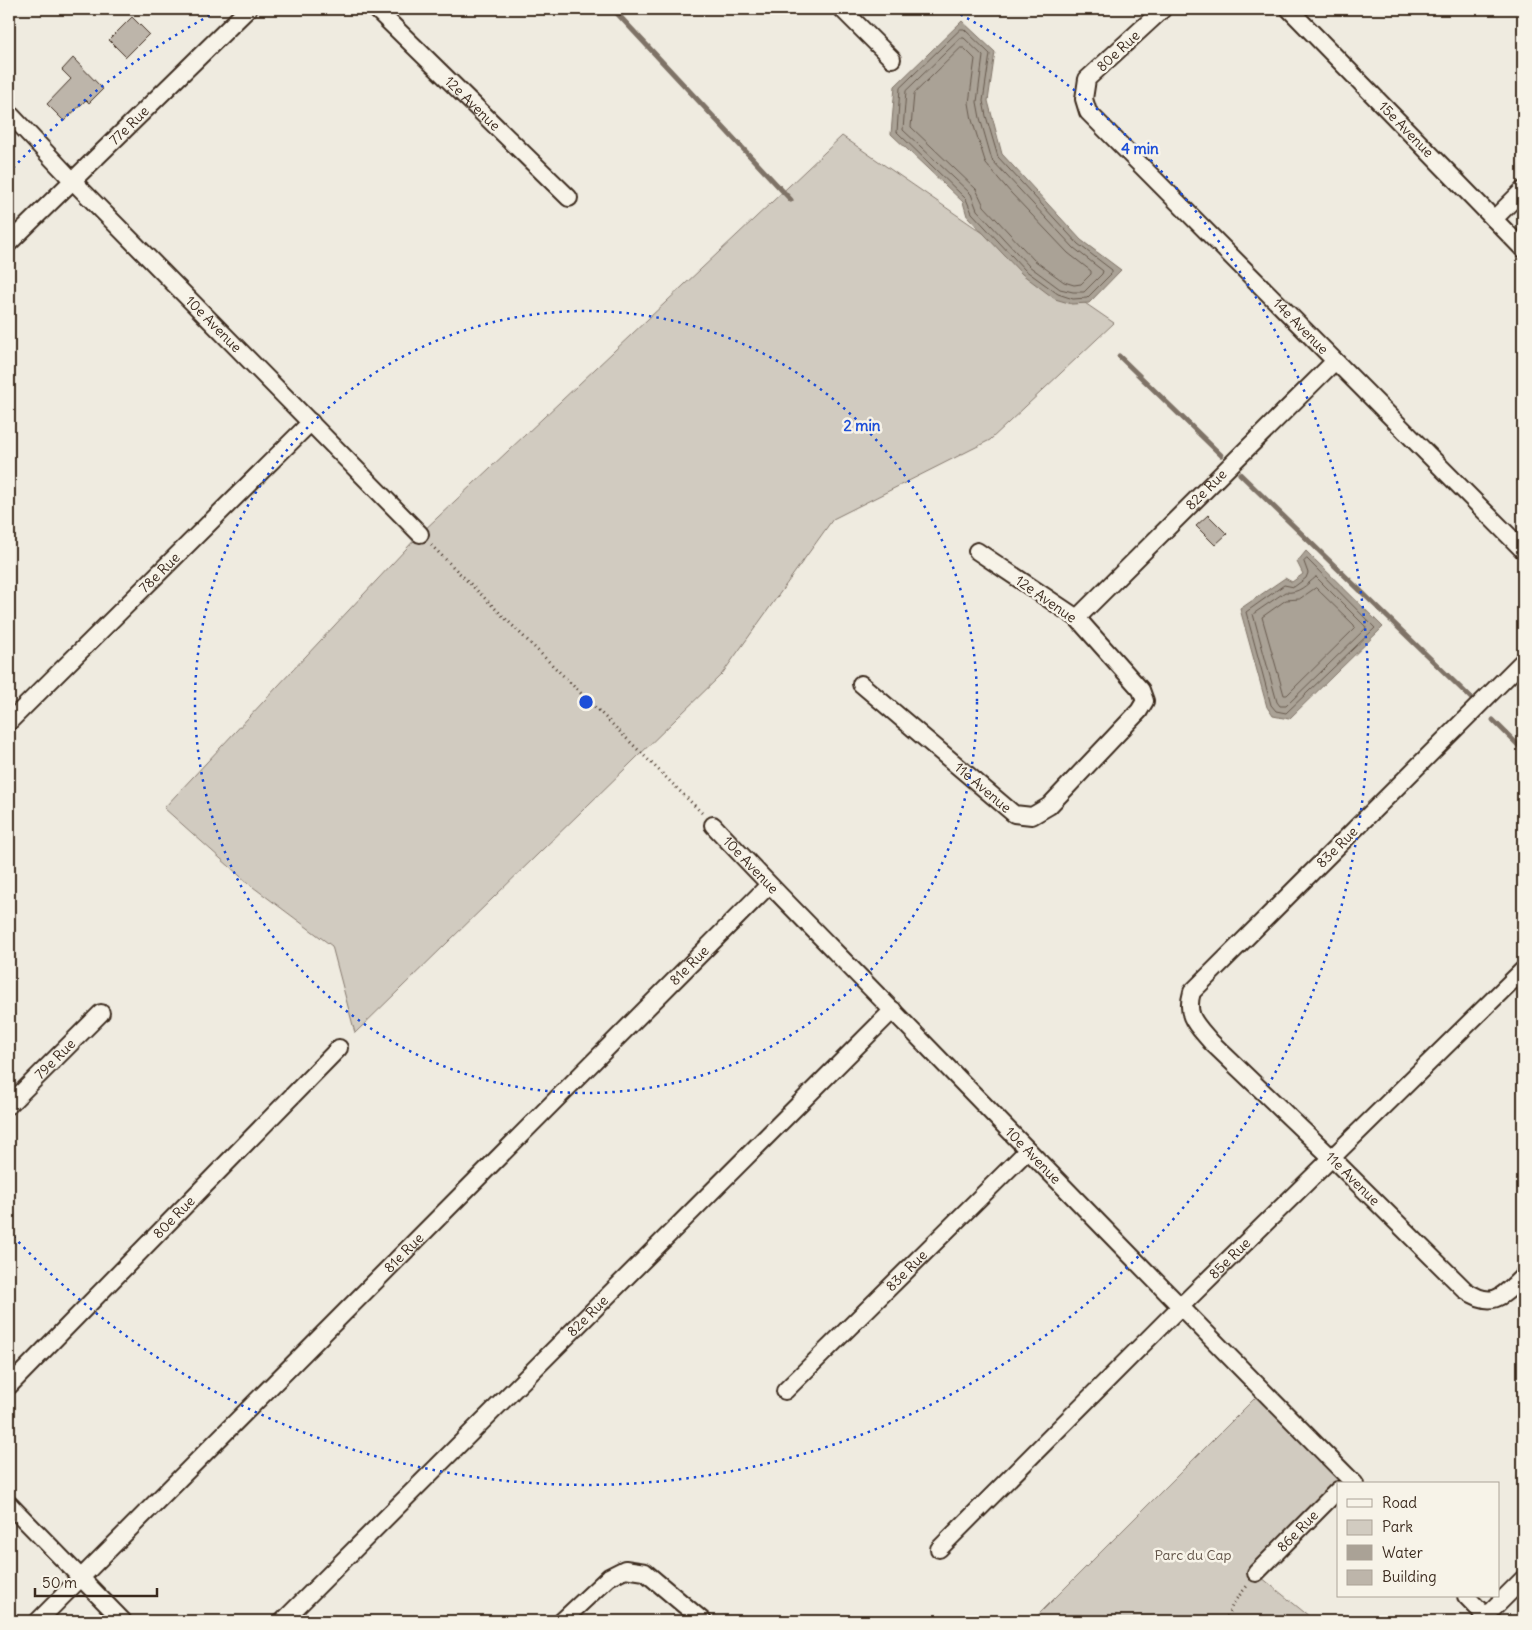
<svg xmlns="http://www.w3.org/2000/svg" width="1532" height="1630" font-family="Delius,sans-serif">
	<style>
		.green { fill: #d1cbc0; stroke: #867a6f }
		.water { fill: #aaa296; stroke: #7e7266 }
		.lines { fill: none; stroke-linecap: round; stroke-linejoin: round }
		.shore { stroke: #675a4e; stroke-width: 1 }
		.stream { stroke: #7e7266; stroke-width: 5 }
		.building { fill: #bdb5aa; stroke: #3b2a1e }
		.street-casing { stroke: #3b2a1e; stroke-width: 20 }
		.path { stroke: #3b2a1e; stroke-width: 3; stroke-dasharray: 1 4; stroke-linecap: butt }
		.street { stroke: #f7f3e8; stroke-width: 16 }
		.ring { fill: none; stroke: #1d4ed8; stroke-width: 2.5; stroke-dasharray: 2.5 5 }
		.labels { text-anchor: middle; stroke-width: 5; stroke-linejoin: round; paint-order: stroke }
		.street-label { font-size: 14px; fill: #3b2a1e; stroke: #f7f3e8 }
		.park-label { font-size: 14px; fill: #605246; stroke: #f7f3e8 }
		.centre { fill: #1d4ed8; stroke: #f7f3e8; stroke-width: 2.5 }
		.ring-label { font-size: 15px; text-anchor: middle; font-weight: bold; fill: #1d4ed8; stroke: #f7f3e8; stroke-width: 5; stroke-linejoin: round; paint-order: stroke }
	</style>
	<rect width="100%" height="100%" fill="#efebe0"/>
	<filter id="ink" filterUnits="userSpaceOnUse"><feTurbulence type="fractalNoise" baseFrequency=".02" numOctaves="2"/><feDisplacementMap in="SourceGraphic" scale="10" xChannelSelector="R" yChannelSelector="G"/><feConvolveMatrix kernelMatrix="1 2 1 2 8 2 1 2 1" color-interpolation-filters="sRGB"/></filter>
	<g filter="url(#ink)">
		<g class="green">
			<polygon points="842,136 1114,323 990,440 833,519 722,674 355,1033 332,946 249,884 164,808 420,534"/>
			<polygon points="1262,1391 1345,1484 1338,1484 1256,1573 1315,1621 1032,1621"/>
		</g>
		<g class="water">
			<polygon points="962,21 995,52 988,101 1002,154 1081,240 1121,270 1089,303 1072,304 1055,299 1022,274 967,216 963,202 891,134 895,86"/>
			<polygon points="1306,551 1383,627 1289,719 1273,716 1267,707 1240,609 1285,578 1292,582 1303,574 1297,562"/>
		</g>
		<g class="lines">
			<g class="shore">
				<polygon points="961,29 964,29 990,54 983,101 986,116 998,157 1078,244 1112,270 1112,273 1087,298 1073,299 1058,294 1025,270 972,213 966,199 897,132 900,88"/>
				<polygon points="961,38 964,38 983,56 977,102 980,118 992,160 1074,248 1103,271 1102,274 1084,292 1073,292 1060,289 1029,266 977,210 971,194 903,130 906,91"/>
				<polygon points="961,48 964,48 975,59 969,103 972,120 986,164 1011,193 1068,253 1091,271 1091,274 1081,284 1074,285 1064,282 1034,260 984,206 976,189 911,127 914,94"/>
				<polygon points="1307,559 1375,628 1286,713 1276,711 1271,705 1246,612 1284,585 1294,587 1306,578 1308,573 1304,562"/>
				<path d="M1316 577 1365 626 1366 628 1286 706H1280L1277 702 1253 614 1285 592C1299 594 1306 585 1316 577Z"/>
				<polygon points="1316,588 1354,625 1355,628 1287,695 1284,695 1262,617 1286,600 1299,599"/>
			</g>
			<g class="stream">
				<polyline points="613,9 791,200"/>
				<polyline points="1119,356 1221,455"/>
				<polyline points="1240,474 1473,700"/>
				<polyline points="1493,720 1523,750"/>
			</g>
		</g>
		<g class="building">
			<polygon points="132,17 149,34 126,57 109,40"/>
			<polygon points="73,58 103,89 89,103 86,100 64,121 47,104 71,79 62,70"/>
			<polygon points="1208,515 1227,534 1215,545 1196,526"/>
		</g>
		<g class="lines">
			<defs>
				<g id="street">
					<path id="s1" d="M376 9 569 198"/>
					<polyline points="842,9 892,59"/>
					<path id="s2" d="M1163 9 1087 79 1084 99 1088 112 1523 550"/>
					<path id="s3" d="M1289 9 1523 249"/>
					<path id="s4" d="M9 113 73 181 420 534"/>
					<polyline points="1494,219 1523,190"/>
					<path id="s5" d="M9 243 248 9"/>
					<path id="s6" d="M1077 618 1335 361"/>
					<path id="s7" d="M1523 661 1192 992C1185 1016 1196 1024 1211 1042L1333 1159 1465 1290C1493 1309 1502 1297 1523 1276"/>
					<path id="s8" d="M861 684 1014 814 1032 816 1049 806 1139 711 1145 701 1141 690 1077 618 977 551"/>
					<path id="s9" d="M9 722 311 422"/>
					<path id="s10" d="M713 825C781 898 853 969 922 1041 1066 1189 1209 1337 1355 1484"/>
					<path id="s11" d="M9 1105 101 1013"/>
					<path id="s12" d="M9 1386 339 1048"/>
					<path id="s13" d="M785 1391 1028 1150"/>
					<polyline points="9,1504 123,1621"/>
					<path id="s14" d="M939 1549 1180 1307 1523 970"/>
					<path id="s15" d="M1256 1573 1338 1490"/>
					<polyline points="1466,1596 1490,1621"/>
					<path id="s16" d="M38 1621 769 885"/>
					<path id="s17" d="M283 1621 893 1010"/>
					<polyline points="562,1621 609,1577 625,1569 645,1572 703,1621"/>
					<polyline points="1481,1621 1523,1579"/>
				</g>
			</defs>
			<use href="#street" class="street-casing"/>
			<g class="path">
				<polyline points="431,545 704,815"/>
				<polyline points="1225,1621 1234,1602 1247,1586"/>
			</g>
			<use href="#street" class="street"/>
		</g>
	</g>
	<g class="ring">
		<circle cx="586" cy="702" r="391"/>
		<path d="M13 168A783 783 0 0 1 218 11M954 11A783 783 0 1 1 13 1236"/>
	</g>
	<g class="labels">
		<g class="street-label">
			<text transform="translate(1118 51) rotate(-43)" y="5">80e Rue</text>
			<text dy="5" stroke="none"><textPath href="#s1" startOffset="135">12e Avenue</textPath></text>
			<text dy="5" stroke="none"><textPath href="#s5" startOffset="168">77e Rue</textPath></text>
			<text dy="5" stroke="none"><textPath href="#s3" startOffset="168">15e Avenue</textPath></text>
			<text dy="5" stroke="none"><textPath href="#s4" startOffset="294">10e Avenue</textPath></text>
			<text dy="5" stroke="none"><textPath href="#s2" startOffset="439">14e Avenue</textPath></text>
			<text dy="5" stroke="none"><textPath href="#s6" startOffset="182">82e Rue</textPath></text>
			<text dy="5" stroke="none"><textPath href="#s9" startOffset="212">78e Rue</textPath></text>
			<text transform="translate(1046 599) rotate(35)" y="5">12e Avenue</text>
			<text dy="5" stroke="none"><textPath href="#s8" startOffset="160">11e Avenue</textPath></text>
			<text transform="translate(1337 847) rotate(-45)" y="5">83e Rue</text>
			<text dy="5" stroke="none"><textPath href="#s10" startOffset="55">10e Avenue</textPath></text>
			<text dy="5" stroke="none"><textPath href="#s16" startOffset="924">81e Rue</textPath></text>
			<text dy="5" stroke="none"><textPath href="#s11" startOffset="65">79e Rue</textPath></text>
			<text dy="5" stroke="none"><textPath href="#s10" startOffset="460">10e Avenue</textPath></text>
			<text dy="5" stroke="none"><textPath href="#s7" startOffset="722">11e Avenue</textPath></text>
			<text dy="5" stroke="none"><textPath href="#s12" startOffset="236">80e Rue</textPath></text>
			<text dy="5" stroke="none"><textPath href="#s16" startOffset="519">81e Rue</textPath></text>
			<text dy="5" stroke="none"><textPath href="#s14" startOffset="411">85e Rue</textPath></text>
			<text dy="5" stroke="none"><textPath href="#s13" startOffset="171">83e Rue</textPath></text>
			<text dy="5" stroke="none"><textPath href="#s17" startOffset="431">82e Rue</textPath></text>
			<text dy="5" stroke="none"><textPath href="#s15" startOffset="59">86e Rue</textPath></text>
		</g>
		<g class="park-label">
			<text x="1193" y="1560">Parc du Cap</text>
		</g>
	</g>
	<circle cx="586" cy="702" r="8" class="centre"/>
	<g class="ring-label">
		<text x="1140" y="154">4 min</text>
		<text x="862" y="431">2 min</text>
	</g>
	<rect width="1532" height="1630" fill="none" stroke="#f7f3e8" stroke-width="30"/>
	<rect x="15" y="15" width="1502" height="1600" fill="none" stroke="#3b2a1e" stroke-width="2" filter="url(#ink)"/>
	<rect x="1337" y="1482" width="162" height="115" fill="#f7f3e8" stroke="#aca397"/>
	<rect x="1347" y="1499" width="25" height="8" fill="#f7f3e8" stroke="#aca397"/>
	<text x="1382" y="1508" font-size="15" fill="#3b2a1e">Road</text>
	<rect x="1347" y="1520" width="25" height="15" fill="#d1cbc0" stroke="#aca397"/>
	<text x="1382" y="1532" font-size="15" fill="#3b2a1e">Park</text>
	<rect x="1347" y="1545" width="25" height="15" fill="#aaa296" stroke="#aca397"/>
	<text x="1382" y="1558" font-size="15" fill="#3b2a1e">Water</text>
	<rect x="1347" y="1570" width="25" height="15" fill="#bdb5aa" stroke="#aca397"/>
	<text x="1382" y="1582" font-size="15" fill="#3b2a1e">Building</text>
	<path d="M35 1588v8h122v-8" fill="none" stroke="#3b2a1e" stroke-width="2.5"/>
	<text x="42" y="1588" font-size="15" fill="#3b2a1e" stroke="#f7f3e8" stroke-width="4" paint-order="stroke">50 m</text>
</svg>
